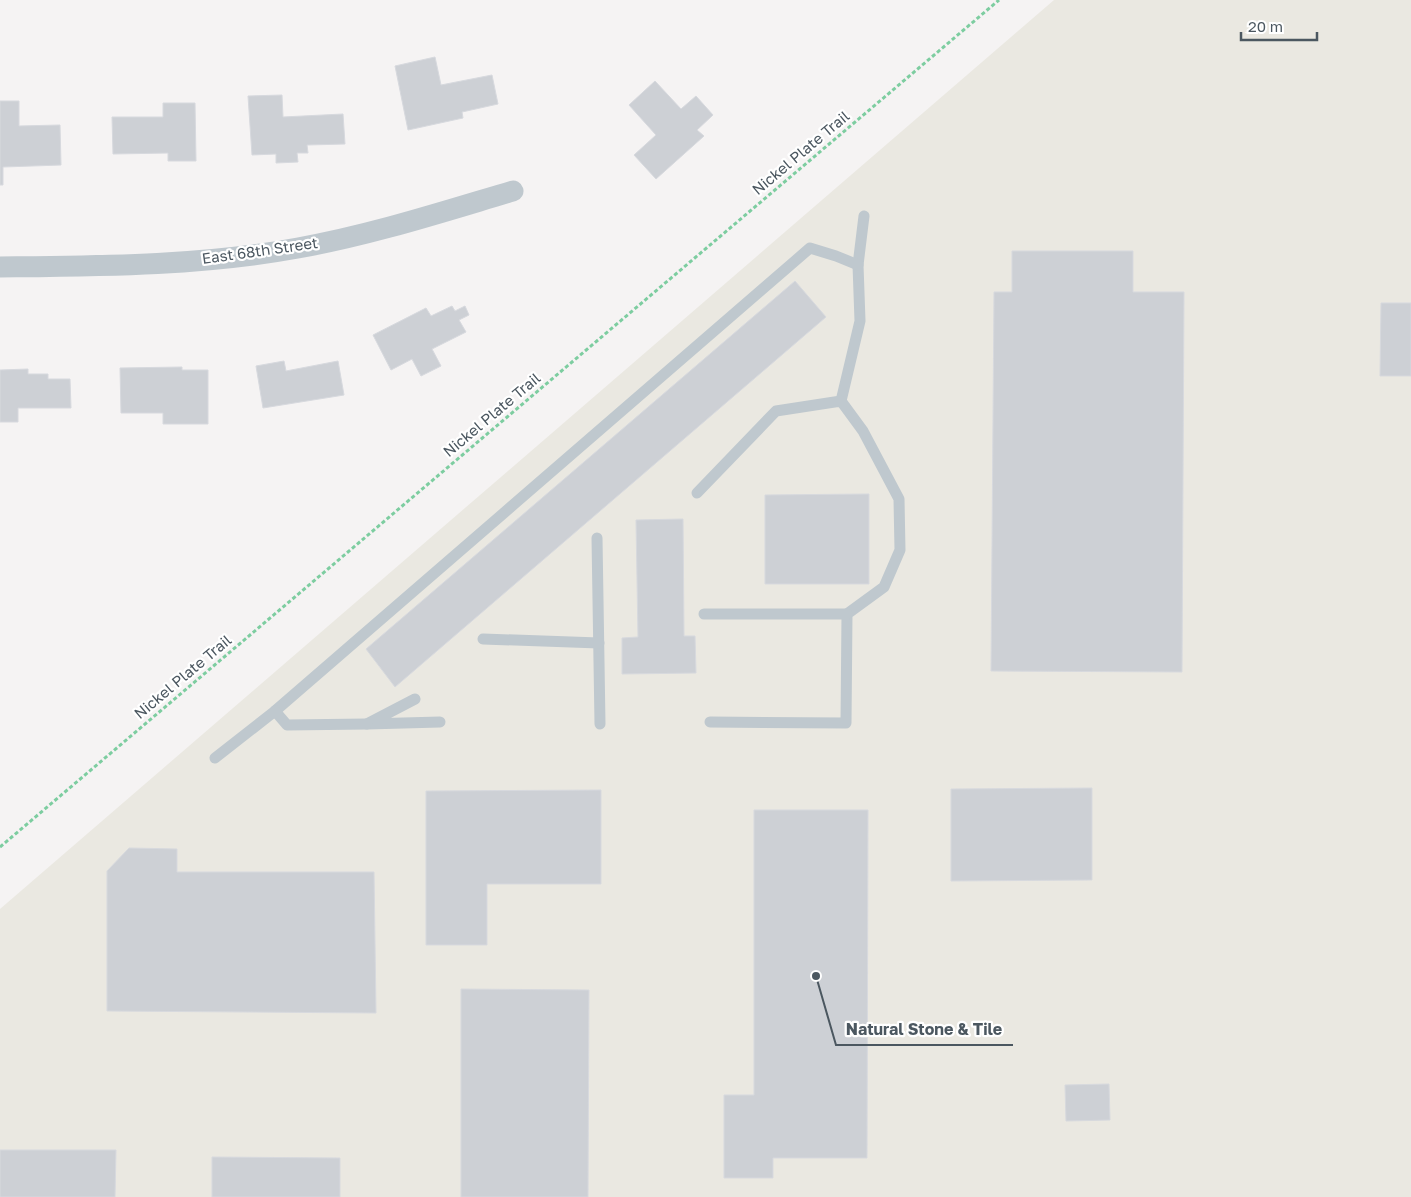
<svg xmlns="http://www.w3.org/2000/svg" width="1411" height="1197" font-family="'Golos Text',sans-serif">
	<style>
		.commercial { fill: #eae8e1 }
		.building { fill: #cdd0d5; stroke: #d7d9de }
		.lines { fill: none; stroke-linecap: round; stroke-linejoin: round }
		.path { stroke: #7dcda0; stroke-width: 3; stroke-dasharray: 4 2.5; stroke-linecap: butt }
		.lane { stroke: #bfc8ce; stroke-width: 11 }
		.street { stroke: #bfc8ce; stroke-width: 21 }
		.labels { text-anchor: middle; stroke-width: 4.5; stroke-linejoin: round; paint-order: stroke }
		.street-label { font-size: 15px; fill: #4b5760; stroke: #fff }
		.leader { fill: none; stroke: #4b5760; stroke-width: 2 }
		.callout-dot { fill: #4b5760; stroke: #fff; stroke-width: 2 }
		.callout-label { font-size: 16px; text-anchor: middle; font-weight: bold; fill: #4b5760; stroke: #fff; stroke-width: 4.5; stroke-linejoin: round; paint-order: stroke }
	</style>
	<rect width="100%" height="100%" fill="#f5f3f3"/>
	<polygon class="commercial" points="1054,0 1411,0 1411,1197 0,1197 0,909"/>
	<g class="building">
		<polygon points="435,57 441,85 492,75 498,104 462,112 463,118 408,130 395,66"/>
		<polygon points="655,81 681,109 696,96 713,115 697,130 704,136 656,179 634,155 656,135 629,105"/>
		<polygon points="282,95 283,117 343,114 345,144 307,145 308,153 297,153 298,162 276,163 276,154 252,155 248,96"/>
		<polygon points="0,101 19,101 19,126 60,125 61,165 3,167 3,185 0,185"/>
		<polygon points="163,103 195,103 196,161 168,161 168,153 113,154 112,117 163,117"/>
		<polygon points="1012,251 1133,251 1133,292 1184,292 1182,672 991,671 994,292 1012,292"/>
		<polygon points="795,281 826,317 395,687 366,649"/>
		<polygon points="1381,303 1411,303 1411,376 1380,376"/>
		<polygon points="452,306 455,311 465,306 469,315 459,320 466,332 432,349 441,366 421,376 412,359 391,370 373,335 426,308 431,316"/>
		<polygon points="284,361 286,371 338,361 344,395 263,408 256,366"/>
		<polygon points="182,367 182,370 208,370 208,424 163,424 163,413 121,413 120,368"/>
		<polygon points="28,369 28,374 48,374 48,379 70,379 71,408 18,408 18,422 0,422 0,370"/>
		<polygon points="869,494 869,584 765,584 765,495"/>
		<polygon points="683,519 684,636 695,636 696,673 622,674 622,638 638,637 636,520"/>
		<polygon points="1092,788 1092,880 951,881 951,789"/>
		<polygon points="601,790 601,884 487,884 487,945 426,945 426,791"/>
		<polygon points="754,810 868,810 867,1158 773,1158 773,1178 724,1178 724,1095 754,1095"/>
		<polygon points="129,848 177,849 177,872 374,872 376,1013 107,1011 107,871"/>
		<polygon points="461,989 589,990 588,1197 461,1197"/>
		<polygon points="1109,1084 1110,1120 1066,1121 1065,1085"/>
		<polygon points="0,1150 116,1150 115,1197 0,1197"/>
		<polygon points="212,1157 340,1158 340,1197 212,1197"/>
	</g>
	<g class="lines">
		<polyline class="path" points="0,847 999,0"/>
		<g class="lane">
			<polyline points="841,401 860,321 858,265 864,216"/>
			<polyline points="697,493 776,411 841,401 863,431 899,499 900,550 884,587 847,614 846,723 710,722"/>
			<polyline points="597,538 600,724"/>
			<polyline points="704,614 847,614"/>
			<polyline points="483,639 599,643"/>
			<polyline points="415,699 367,724 440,722"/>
			<polyline points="275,711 810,248 836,256 858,265"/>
			<polyline points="215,758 275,711 287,725 367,724"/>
		</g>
		<path class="street" d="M0 267C99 266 200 266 298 248 371 235 442 212 513 191"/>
	</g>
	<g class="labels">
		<g class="street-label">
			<text transform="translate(801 153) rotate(-40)" y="5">Nickel Plate Trail</text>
			<text transform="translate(260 251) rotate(-8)" y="5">East 68th Street</text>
			<text transform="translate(492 415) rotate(-40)" y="5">Nickel Plate Trail</text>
			<text transform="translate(183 677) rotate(-40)" y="5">Nickel Plate Trail</text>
		</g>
	</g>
	<path class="leader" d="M816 976L836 1045H1013"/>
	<circle class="callout-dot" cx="816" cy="976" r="5"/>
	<g class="callout-label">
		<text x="924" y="1035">Natural Stone &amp; Tile</text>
	</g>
	<path d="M1241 32v8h76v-8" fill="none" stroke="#4b5760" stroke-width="2.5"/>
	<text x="1248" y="32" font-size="15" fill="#4b5760" stroke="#ffffff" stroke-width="4" paint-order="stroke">20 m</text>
</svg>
